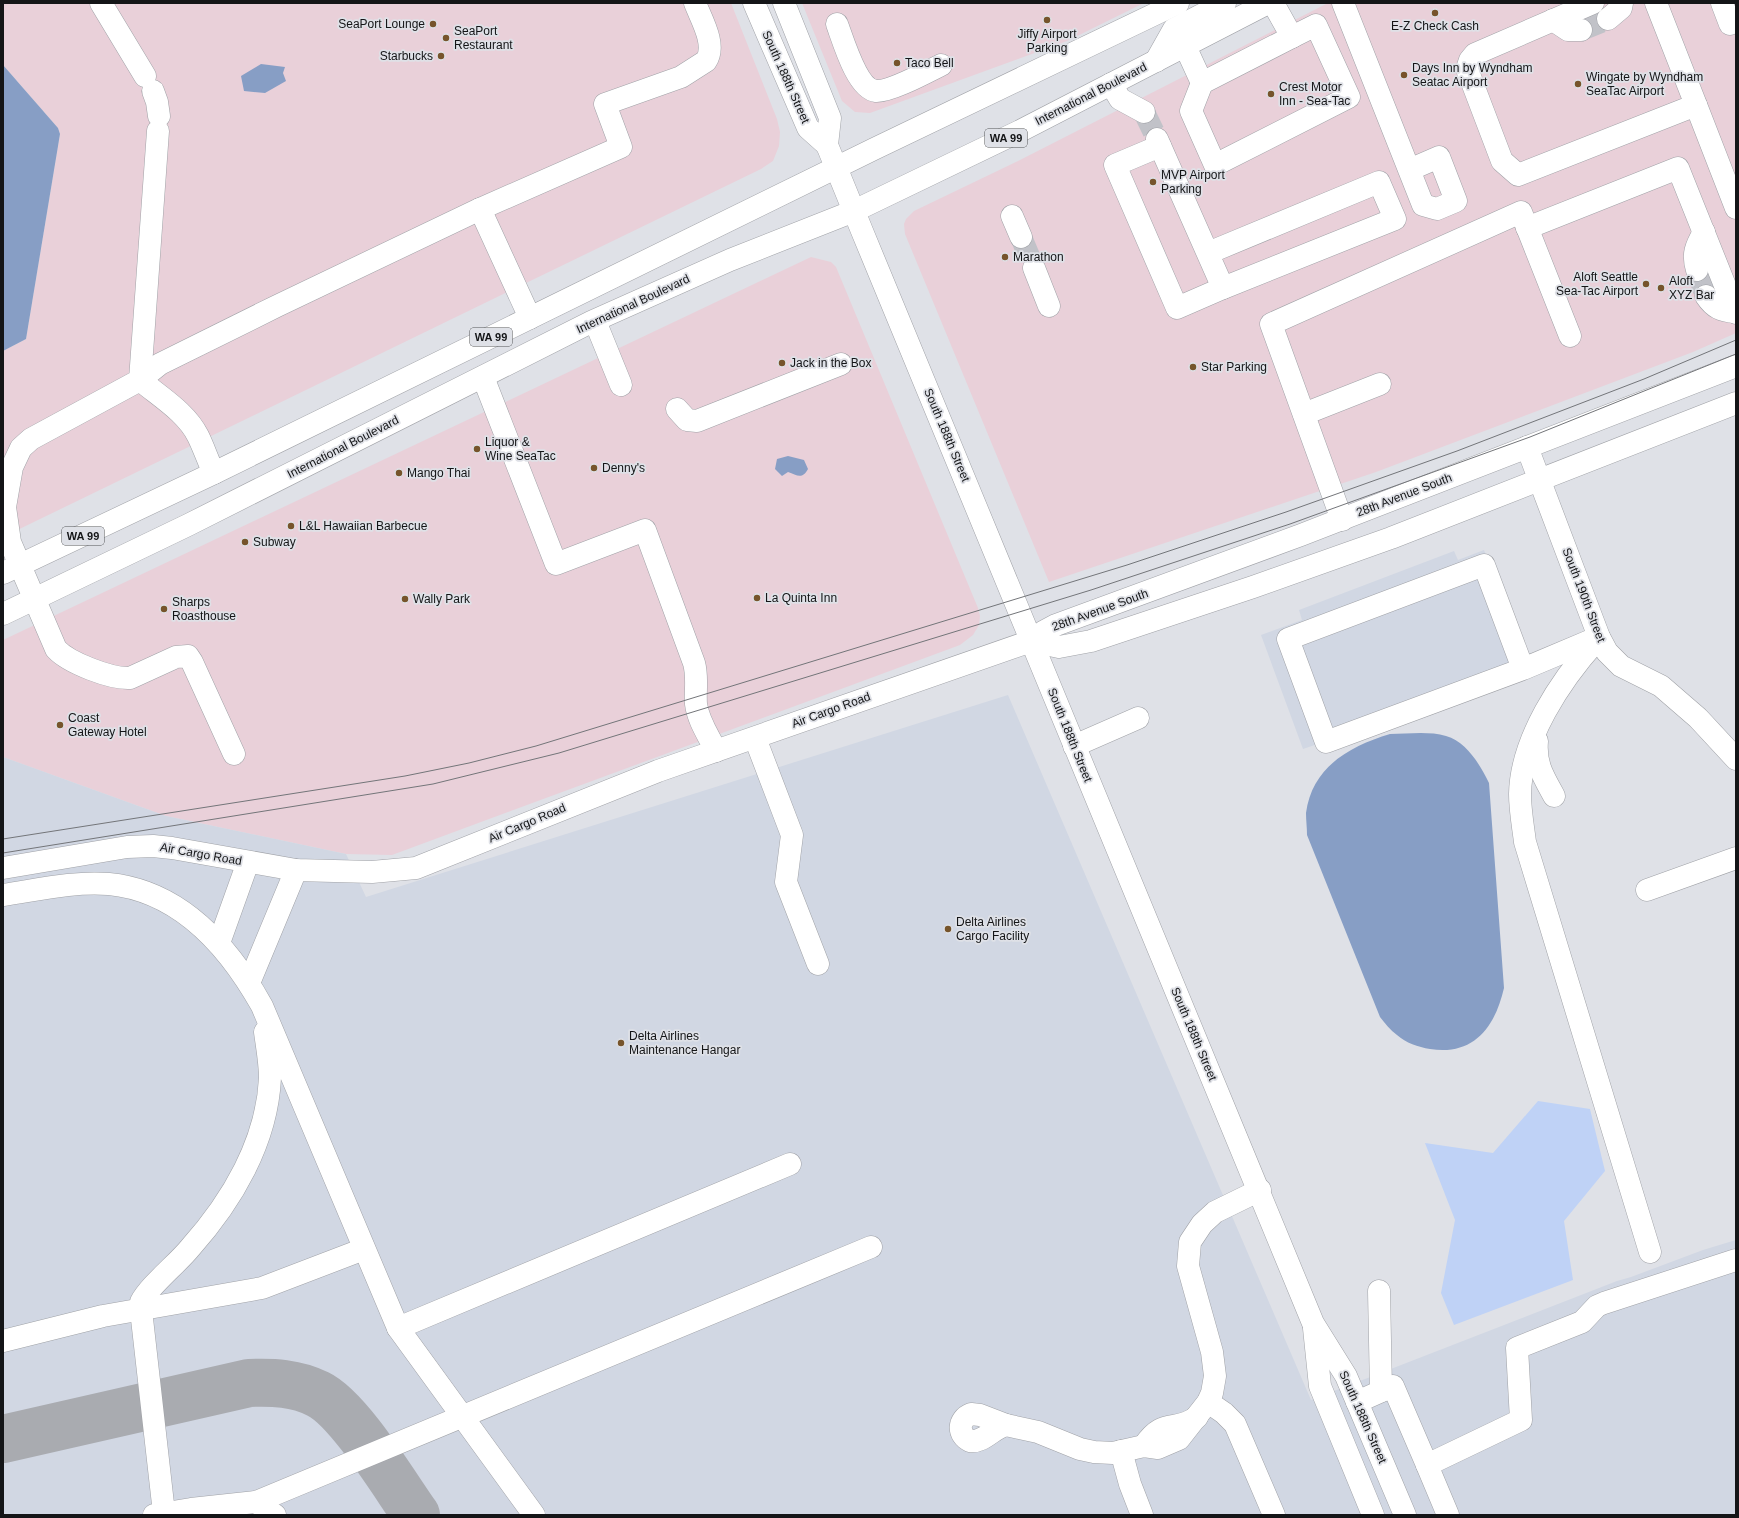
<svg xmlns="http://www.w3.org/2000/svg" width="1739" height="1518" font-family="Helvetica,sans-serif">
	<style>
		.commercial { fill: #e9d0d9 }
		.built { fill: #d1d7e3 }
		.green { fill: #bfd2f6 }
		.water { fill: #879ec5 }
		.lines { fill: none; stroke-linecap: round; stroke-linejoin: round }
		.taxiway { stroke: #a9abb0; stroke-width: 48 }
		.minor-tunnel { stroke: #c1c2c8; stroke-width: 22; stroke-dasharray: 22 11; stroke-linecap: butt }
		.minor-casing { stroke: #a0a2a7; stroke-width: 23 }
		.major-casing { stroke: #a0a2a7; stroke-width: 23 }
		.minor { stroke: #fff; stroke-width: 22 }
		.major { stroke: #fff; stroke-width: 22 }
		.tram { stroke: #737579; stroke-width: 1 }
		.poi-dot { fill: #76542b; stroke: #dfe1e7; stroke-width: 1.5 }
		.labels { text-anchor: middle; stroke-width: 3.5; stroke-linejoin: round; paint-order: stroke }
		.shield { fill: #dfe1e7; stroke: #515255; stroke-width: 1 }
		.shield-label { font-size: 11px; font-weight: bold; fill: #141517 }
		.poi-label { font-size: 12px; fill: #141517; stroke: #dfe1e7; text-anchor: start }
		.street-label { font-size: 12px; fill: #141517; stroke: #dfe1e7 }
	</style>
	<rect width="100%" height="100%" fill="#dfe1e7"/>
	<g class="commercial">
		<polygon points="3,3 731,3 777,119 780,132 779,146 773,161 761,169 3,537 3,351 26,339 60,134 58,128 3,65"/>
		<polygon points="802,3 1144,3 1067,41 870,113 855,112 842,101"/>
		<polygon points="1328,3 1736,3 1736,333 1693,352 1376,472 1049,582 905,234 904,224 906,219 914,211 1020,160"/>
		<polygon points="811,257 831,262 836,267 978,608 980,616 979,625 973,635 960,645 392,855 346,854 166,816 3,757 3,640"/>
	</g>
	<g class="built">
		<polygon points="1484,550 1530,672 1303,749 1261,635 1302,620 1299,610 1454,551 1458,560"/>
		<polygon points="1008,695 1311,1400 1617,1281 1631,1277 1703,1250 1736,1240 1736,1515 3,1515 3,757 166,816 346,854 366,897"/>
	</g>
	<polygon class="green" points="1538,1101 1590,1109 1605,1171 1564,1221 1573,1280 1454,1325 1441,1293 1455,1220 1425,1143 1493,1153"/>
	<g class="water">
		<polygon points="261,64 285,67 283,73 286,81 265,93 244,91 241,76"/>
		<polygon points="3,65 58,128 60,134 26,339 3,351"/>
		<path d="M788 456 804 460 808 469C802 480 797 475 788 472L782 476 775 469 777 459Z"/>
		<path d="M1390 734C1407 734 1429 731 1446 736 1467 742 1480 765 1489 783L1504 988C1495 1027 1474 1056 1430 1049 1418 1047 1406 1043 1397 1035 1390 1030 1385 1023 1380 1017L1307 835C1307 828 1306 820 1306 813 1312 767 1350 746 1390 734Z"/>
	</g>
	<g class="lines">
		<path class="taxiway" d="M3 1439 249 1383C273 1382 296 1383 318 1394 349 1409 394 1484 416 1515"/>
		<g class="minor-tunnel">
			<polyline points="1581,30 1608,19"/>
			<polyline points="1144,112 1157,139"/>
			<polyline points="1021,237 1034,268"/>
			<polyline points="1697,270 1706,296"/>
		</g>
		<defs>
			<g id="minor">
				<polyline points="101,3 145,76"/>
				<polyline points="1343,3 1423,205 1437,209 1456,201 1439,157 1409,170"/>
				<polyline points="1593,3 1475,54 1470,60 1467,69 1502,161 1518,175 1696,105 1656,3"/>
				<polyline points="1722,3 1730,24"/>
				<polyline points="1608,19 1621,8 1622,3"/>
				<polyline points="1553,20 1568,30 1581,30"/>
				<path d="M837 24C843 40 857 89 876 91 890 92 927 72 941 65"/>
				<polyline points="1185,46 1202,83 1292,37 1273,3"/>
				<polyline points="1202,83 1191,111 1215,165 1349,97 1316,25 1292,37"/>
				<polyline points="1111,84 1120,99 1144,112"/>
				<polyline points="153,91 157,102 159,116"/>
				<polyline points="1696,105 1736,208"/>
				<path d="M158 131 140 380 31 439 21 448 12 467 5 507 10 542 56 649C69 663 111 679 130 678L176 657 188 656 192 662 234 754"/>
				<polyline points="1157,139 1223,288 1395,219 1379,182 1208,253"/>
				<polyline points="1160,146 1115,165 1177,308 1223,288"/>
				<polyline points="480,209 530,318"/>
				<polyline points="1012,216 1021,237"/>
				<polyline points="1527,228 1678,168 1736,313"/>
				<polyline points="1034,268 1049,306"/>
				<path d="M1697 270C1692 254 1696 246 1704 232"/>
				<path d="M1706 296C1714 308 1721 311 1736 312"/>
				<polyline points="595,321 621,385"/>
				<path d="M483 377 556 564 645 530 694 663C698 677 695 690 696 704 698 721 709 736 716 751"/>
				<polyline points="677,409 687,420 697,421 841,364"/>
				<polyline points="1304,414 1380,384"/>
				<polyline points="1527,447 1599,637 1607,652 1621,666 1661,686 1698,718 1736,759"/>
				<path d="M214 473C208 461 204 448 198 436 186 412 160 397 140 380L160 364 277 306 480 209 621 147 605 104 681 77 706 61C717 45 701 19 695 3"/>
				<polyline points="1342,520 1271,324 1521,212 1570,336"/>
				<path d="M1596 641C1561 680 1521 739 1520 794 1520 810 1523 826 1525 842L1650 1252"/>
				<polyline points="1523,669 1484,565 1288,639 1326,742 1523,669 1599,637"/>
				<polyline points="755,738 792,835 786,882 818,964"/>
				<path d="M1537 741C1535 764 1543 776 1554 796"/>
				<polyline points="1074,746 1138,718"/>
				<polyline points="3,868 127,847 153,846 172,848 296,870 372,872 416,868 658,771 1031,641"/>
				<polyline points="1647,890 1736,858"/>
				<path d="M3 895C37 890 74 881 109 884 181 891 229 947 262 1006L398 1328 534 1515"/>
				<polyline points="219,943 248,862"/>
				<polyline points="249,983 296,870"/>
				<polyline points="1379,1291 1381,1391"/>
				<polyline points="398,1328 790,1164"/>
				<polyline points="3,1341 103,1316 262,1288 364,1249"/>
				<polyline points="1208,1402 1224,1413 1235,1424 1274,1515"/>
				<polyline points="1357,1402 1393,1386 1427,1465 1521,1420 1517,1348 1582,1322 1597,1306 1604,1303 1736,1260"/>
				<path d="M971 1414 980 1415 1006 1425C993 1428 984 1443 970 1441 957 1435 958 1419 971 1414Z"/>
				<polyline points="1006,1425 1038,1432 1080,1449 1094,1452 1113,1453 1144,1446 1158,1448 1179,1439 1208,1402 1212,1393 1215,1376 1212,1352 1188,1266 1190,1242 1202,1224 1215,1212 1260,1190"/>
				<path d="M1144 1446C1163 1417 1175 1433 1197 1417"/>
				<polyline points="1121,1451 1130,1484 1142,1515"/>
				<polyline points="1427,1465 1448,1515"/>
				<polyline points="256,1502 275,1515"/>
				<path d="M164 1513 141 1310V1302C149 1286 178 1263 190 1248 232 1201 267 1142 270 1078 270 1063 267 1047 265 1032"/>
				<polyline points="154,1515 191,1509 256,1502 871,1247"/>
			</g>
			<g id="major">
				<polyline points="754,3 808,128 827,145"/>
				<polyline points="784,3 830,118 827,145 862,231 1313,1323 1346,1376 1405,1515"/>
				<polyline points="1156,61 1174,29 1225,3"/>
				<polyline points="3,573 214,473 874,149 1178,3"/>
				<polyline points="3,614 188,525 591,322 730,260 854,211 1020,131 1268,3"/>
				<polyline points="1031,641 1043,632 1056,625 1301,535 1736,366"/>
				<polyline points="1031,641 1059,647 1091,641 1253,587 1391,538 1736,403"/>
				<polyline points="1314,1328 1320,1386 1373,1515"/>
			</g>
		</defs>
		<use href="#minor" class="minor-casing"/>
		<use href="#major" class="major-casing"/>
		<use href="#minor" class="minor"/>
		<use href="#major" class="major"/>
		<g class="tram">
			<polyline points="3,839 405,776 469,763 536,746 1127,565 1286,512 1457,451 1644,379 1736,340"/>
			<polyline points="3,853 433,784 559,753 1091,590 1290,524 1530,437 1736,354"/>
		</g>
	</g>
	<g class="poi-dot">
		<circle cx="1435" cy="13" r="4"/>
		<circle cx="1047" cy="20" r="4"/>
		<circle cx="433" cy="24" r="4"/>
		<circle cx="446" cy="38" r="4"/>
		<circle cx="441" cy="56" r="4"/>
		<circle cx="897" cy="63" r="4"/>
		<circle cx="1404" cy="75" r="4"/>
		<circle cx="1578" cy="84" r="4"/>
		<circle cx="1271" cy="94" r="4"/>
		<circle cx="1153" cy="182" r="4"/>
		<circle cx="1005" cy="257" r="4"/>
		<circle cx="1646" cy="284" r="4"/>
		<circle cx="1661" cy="288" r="4"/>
		<circle cx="782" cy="363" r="4"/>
		<circle cx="1193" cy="367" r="4"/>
		<circle cx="477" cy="449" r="4"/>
		<circle cx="594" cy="468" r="4"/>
		<circle cx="399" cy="473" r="4"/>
		<circle cx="291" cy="526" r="4"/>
		<circle cx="245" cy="542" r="4"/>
		<circle cx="757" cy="598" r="4"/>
		<circle cx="405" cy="599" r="4"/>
		<circle cx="164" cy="609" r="4"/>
		<circle cx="60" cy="725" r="4"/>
		<circle cx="948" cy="929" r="4"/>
		<circle cx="621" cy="1043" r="4"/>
	</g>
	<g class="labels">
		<g class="shield">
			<rect x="985" y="129" width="42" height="18" rx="3"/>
			<rect x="470" y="328" width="42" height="18" rx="3"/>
			<rect x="62" y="527" width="42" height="18" rx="3"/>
		</g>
		<g class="shield-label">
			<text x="1006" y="142">WA 99</text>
			<text x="491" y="341">WA 99</text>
			<text x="83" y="540">WA 99</text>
		</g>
		<g class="poi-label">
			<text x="425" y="28" text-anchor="end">SeaPort Lounge</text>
			<text x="1435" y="30" text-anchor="middle">E-Z Check Cash</text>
			<text x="454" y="35">SeaPort<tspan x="454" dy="14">Restaurant</tspan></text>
			<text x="1047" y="38" text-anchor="middle">Jiffy Airport<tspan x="1047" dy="14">Parking</tspan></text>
			<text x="433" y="60" text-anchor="end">Starbucks</text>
			<text x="905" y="67">Taco Bell</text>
			<text x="1412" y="72">Days Inn by Wyndham<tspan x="1412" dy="14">Seatac Airport</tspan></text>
			<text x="1586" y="81">Wingate by Wyndham<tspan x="1586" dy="14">SeaTac Airport</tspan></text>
			<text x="1279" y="91">Crest Motor<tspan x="1279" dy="14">Inn - Sea-Tac</tspan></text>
			<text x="1161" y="179">MVP Airport<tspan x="1161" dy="14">Parking</tspan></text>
			<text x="1013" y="261">Marathon</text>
			<text x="1638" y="281" text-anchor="end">Aloft Seattle<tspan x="1638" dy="14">Sea-Tac Airport</tspan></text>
			<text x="1669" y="285">Aloft<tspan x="1669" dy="14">XYZ Bar</tspan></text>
			<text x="790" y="367">Jack in the Box</text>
			<text x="1201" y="371">Star Parking</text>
			<text x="485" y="446">Liquor &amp;<tspan x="485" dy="14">Wine SeaTac</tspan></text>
			<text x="602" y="472">Denny's</text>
			<text x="407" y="477">Mango Thai</text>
			<text x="299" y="530">L&amp;L Hawaiian Barbecue</text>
			<text x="253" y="546">Subway</text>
			<text x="765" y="602">La Quinta Inn</text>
			<text x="413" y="603">Wally Park</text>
			<text x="172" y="606">Sharps<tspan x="172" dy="14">Roasthouse</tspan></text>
			<text x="68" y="722">Coast<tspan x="68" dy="14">Gateway Hotel</tspan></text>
			<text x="956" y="926">Delta Airlines<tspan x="956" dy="14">Cargo Facility</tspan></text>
			<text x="629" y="1040">Delta Airlines<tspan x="629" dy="14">Maintenance Hangar</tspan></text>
		</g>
		<g class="street-label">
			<text transform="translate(786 77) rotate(66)" y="4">South 188th Street</text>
			<text transform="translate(1091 94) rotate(-27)" y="4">International Boulevard</text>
			<text transform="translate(633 304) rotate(-25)" y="4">International Boulevard</text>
			<text transform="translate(947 435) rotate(67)" y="4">South 188th Street</text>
			<text transform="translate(343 447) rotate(-27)" y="4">International Boulevard</text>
			<text transform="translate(1404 495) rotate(-21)" y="4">28th Avenue South</text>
			<text transform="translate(1584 595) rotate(69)" y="4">South 190th Street</text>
			<text transform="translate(1100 610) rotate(-20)" y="4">28th Avenue South</text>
			<text transform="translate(831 710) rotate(-20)" y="4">Air Cargo Road</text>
			<text transform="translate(1070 735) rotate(68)" y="4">South 188th Street</text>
			<text transform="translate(527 823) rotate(-23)" y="4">Air Cargo Road</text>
			<text transform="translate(201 854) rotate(10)" y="4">Air Cargo Road</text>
			<text transform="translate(1194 1034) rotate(67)" y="4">South 188th Street</text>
			<text transform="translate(1363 1417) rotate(66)" y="4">South 188th Street</text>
		</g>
	</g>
	<rect width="1739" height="1518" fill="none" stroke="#141517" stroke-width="8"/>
</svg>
